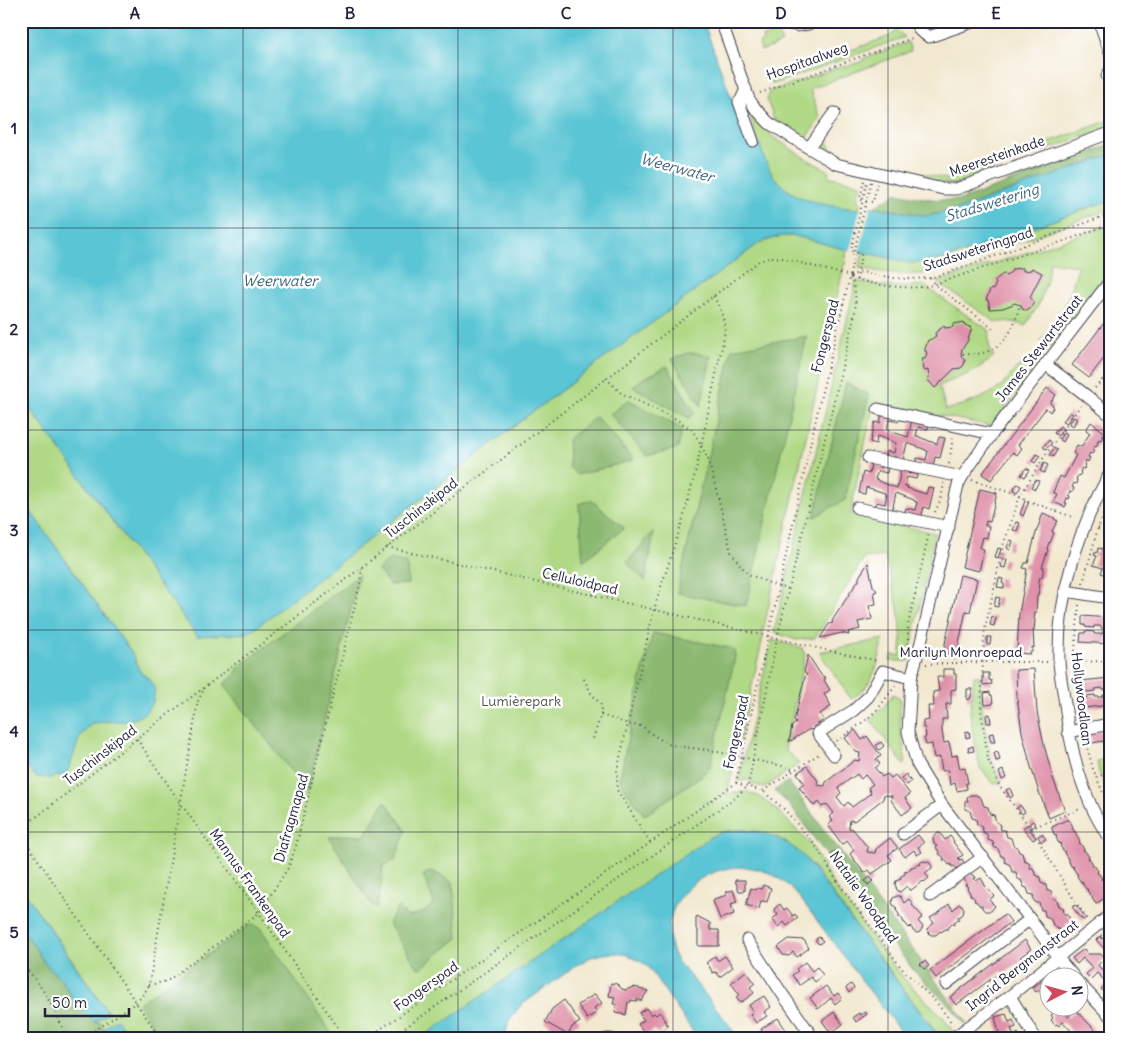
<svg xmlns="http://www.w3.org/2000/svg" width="1131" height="1060" font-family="Delius,sans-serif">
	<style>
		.green { fill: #b0d985; stroke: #697e60; fill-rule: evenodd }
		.forest { fill: #8cb972; stroke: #576e56 }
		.water { fill: #5ac5d4; stroke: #3e7488 }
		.pier { fill: #f2e8cf }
		.building { fill: #df91a9; fill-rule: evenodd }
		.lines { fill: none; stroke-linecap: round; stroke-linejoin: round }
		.minor-casing { stroke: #414051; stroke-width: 13 }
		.path { stroke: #414051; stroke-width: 2; stroke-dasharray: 1 4; stroke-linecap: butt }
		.minor { stroke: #fff; stroke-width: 11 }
		.grid { fill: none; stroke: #22223b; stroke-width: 1; stroke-opacity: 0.55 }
		.labels { text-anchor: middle; stroke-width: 5; stroke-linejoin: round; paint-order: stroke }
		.street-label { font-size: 14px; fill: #22223b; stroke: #fff }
		.park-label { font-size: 14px; fill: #4d5951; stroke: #fff }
		.water-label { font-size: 15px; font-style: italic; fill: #386378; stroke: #fff }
		.neatline { fill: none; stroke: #22223b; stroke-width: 2 }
		.grid-label { font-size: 16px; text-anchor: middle; font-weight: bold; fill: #22223b }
	</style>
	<rect width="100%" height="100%" fill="#fff"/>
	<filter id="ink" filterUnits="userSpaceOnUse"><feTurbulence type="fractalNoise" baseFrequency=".02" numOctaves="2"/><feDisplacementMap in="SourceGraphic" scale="10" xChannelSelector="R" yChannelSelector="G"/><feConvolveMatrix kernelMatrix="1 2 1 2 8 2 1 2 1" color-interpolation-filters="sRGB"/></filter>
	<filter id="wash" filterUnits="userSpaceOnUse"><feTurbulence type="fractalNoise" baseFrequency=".0096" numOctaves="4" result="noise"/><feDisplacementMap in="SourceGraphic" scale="20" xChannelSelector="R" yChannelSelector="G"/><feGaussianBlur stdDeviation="1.12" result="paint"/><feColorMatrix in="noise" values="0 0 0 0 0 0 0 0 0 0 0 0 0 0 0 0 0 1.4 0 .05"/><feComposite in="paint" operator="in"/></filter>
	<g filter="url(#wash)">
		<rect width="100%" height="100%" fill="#f2e8cf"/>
		<g class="green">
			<polygon points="920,21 946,21 946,22 928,28 921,25"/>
			<polygon points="896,30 905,37 774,84 768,80 890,36 893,34"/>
			<polygon points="777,32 782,43 761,51 759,43 763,41 762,37 765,37"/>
			<polygon points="908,42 911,51 810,89 820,118 807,138 804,140 793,133 774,119 767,100 770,91 806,79 844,65 845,67 863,61 863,59"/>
			<path d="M750 115 773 137 805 158 829 171 828 176 861 184 857 199 860 203 859 209C845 209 818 204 804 199 793 195 780 186 773 176 766 167 763 154 759 143L749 147 748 144 755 142 757 140Z"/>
			<polygon points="1110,120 1110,127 1010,163 966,182 953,185 840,161 819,149 818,145 825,133 833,154 947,179"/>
			<path d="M1110 200V209L931 273C906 276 884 273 859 268L863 252 910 263 946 259Z"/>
			<path d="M1110 225V276L1050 348 1041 340C1061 321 1072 292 1078 266L1050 262 1046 284 1038 306 1025 326C1015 322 1007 320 997 323L937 282Z"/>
			<path d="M781 236H796L847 250 845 264 844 265 762 636 763 637 727 795 734 792H748L760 797 779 812 812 846 836 889 882 951 906 981 943 1017 954 1033 946 1039H941C908 995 875 951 842 907 828 888 811 859 791 846 771 832 743 826 718 833L422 1039H21V929L33 944 44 962 77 1005 94 1022 108 1012 21 887V761L36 777 69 768 80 736 92 723 112 721H129L149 679 140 672 133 655 21 498V402L28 406 197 636 246 633 255 628 527 416 759 243Z"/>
			<path d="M856 281 882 286 905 287 923 285 990 331C987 341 989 349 994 357L975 371 939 386 946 410C963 405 986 398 1000 387 1007 382 1015 367 1021 365 1027 362 1031 366 1034 370L991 426 874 402 850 514 935 533 913 639 909 661H890L892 655 900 656C906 625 892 587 885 556L864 558 815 638 796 640 774 632ZM846 383 869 395 815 517Z"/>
			<path d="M883 639C880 656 876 676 864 689 861 693 855 696 851 699L819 652Z"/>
			<polygon points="772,640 802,648 805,655 785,749 799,764 764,788 751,783 751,780 738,781"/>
			<polygon points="974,676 980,676 983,710 991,758 1001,783 994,784 980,768 973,734 970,712"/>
			<polygon points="893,694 900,698 900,728 906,763 904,765 870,719 883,708"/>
			<polygon points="1110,758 1110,786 1106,788 1099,772 1097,761"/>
		</g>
		<g class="forest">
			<path d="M1110 145V155L960 209 943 213 926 216 874 207 897 193C919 198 939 201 961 200Z"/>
			<polygon points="807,336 746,606 677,593 732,349"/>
			<polygon points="688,353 698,353 711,357 701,406 672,359"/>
			<polygon points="667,366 695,413 689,418 633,387 641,380"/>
			<polygon points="846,383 869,395 845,500 814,517"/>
			<polygon points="629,400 682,429 678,448 647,456 610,414"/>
			<polygon points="596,417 634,460 577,475 569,467 568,439"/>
			<polygon points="591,500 624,528 583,561 579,504"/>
			<polygon points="652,533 654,533 645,581 627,563"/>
			<polygon points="390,559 407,563 408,584 390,585 378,570"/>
			<polygon points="359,575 307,792 224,684 235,675 239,667"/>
			<polygon points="653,633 730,648 734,651 735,657 710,768 702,775 647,814 643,814 622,784 620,779 624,756 643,670"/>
			<polygon points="788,781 967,1023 965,1024 953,1009 916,973 892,943 788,803 774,791"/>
			<polygon points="385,801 406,830 395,860 383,866 381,885 377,907 371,904 329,837 346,835 364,836"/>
			<polygon points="432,871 453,882 458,938 421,968 418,968 388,923 398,907 408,917 424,912 434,903 423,875"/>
			<polygon points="250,925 255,926 261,929 335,1039 162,1039 138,1004"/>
			<polygon points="21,929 33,944 44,962 62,981 77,1005 94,1022 100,1022 104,1030 105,1039 21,1039"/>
		</g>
		<g class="water">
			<polygon points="21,21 703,21 749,146 759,143 764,158 773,176 787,190 804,199 827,205 855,209 874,207 927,216 960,209 1110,155 1110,200 946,259 910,263 863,252 847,250 796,236 781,236 759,243 527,416 255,628 246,633 197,636 28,406 21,402"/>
			<polygon points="21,498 133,655 140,672 149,679 155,689 153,702 144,714 129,721 112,721 92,723 80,736 69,768 66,774 51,778 36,777 21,761"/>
			<path d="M741 830C765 830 788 840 805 858L940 1039H906L800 898C789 886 777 874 761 870 717 857 662 891 670 940 670 945 672 951 674 955 677 963 689 974 695 982 710 1000 725 1019 739 1039H698L647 965 628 955 616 953 603 954 591 957 577 965 520 1006 509 1021 504 1039H420L710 837 722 832Z"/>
			<polygon points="21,887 108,1013 94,1022 77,1005 62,981 44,962 33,944 21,929"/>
			<polygon points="117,1019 130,1039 105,1039 103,1029"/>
		</g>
		<polygon class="pier" points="871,205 859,253 850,251 861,206"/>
		<g id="blocks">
			<g class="building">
				<polygon points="774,21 833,21 809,30 798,32 786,29"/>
				<polygon points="1022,268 1023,268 1023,271 1031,270 1032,268 1042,273 1030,297 1034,302 1031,308 1027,311 1022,309 1021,305 1014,303 1011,305 1003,308 990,309 988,300 986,300 990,290 991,289 993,290 996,283 994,281 1003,274 1004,274 1006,276 1012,271 1012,269"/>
				<polygon points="1110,315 1110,345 1105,352 1107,354 1089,378 1072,365"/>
				<polygon points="964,322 965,325 972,328 967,342 962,349 961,357 965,360 964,365 961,368 954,369 935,388 927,379 929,378 928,370 925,371 924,370 922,359 925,359 927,352 925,351 925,349 928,340 930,340 936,336 935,334 936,332 944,326 945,328 953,327 953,324 954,324"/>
				<polygon points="1110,372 1110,380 1107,384 1103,380"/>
				<polygon points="1047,388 1056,395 1050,403 1054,407 1050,412 1046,408 1018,445 1022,448 1017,455 1013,452 991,480 982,474"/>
				<polygon points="1070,412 1073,414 1067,423 1063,421"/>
				<polygon points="882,413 899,417 898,422 889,420 887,429 889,430 889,431 908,437 912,420 929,424 928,429 918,427 916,436 919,436 919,437 937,444 939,437 945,438 940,458 935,457 933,467 916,463 917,458 926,460 928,451 926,451 926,450 907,443 903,461 895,459 896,457 893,457 893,458 886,457 887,451 894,453 896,443 877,436 876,444 870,442 875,422 880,423"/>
				<polygon points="1074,417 1077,419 1073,426 1069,424"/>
				<polygon points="1091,422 1104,432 1101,436 1103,437 1101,440 1099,439 1097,443 1098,444 1096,447 1095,446 1092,450 1094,451 1092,454 1090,453 1088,457 1090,458 1088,462 1086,460 1084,465 1085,466 1084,469 1082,468 1080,472 1081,473 1079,476 1078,475 1076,480 1077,480 1076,484 1074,483 1072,487 1074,488 1072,492 1070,491 1068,495 1070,496 1069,499 1067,498 1065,503 1067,503 1065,507 1063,506 1053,502 1057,494 1053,492 1060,476 1064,478 1076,455 1073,453 1077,445 1081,447 1090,433 1086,430"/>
				<polygon points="1060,426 1063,429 1058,436 1054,433"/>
				<polygon points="1064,432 1067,435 1063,442 1059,439"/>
				<polygon points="1049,440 1052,443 1046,449 1043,447"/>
				<polygon points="1054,448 1057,450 1053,457 1049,455"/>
				<polygon points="1037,454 1040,456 1035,463 1032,461"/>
				<polygon points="871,463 879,465 879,467 881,467 882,466 888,467 887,473 878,471 875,479 878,480 878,481 897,488 901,470 908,472 908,473 911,474 911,473 918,474 916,479 907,477 905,486 908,486 907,488 926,494 928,487 934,488 929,509 924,507 921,518 904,514 906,508 915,510 917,502 914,501 914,500 896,493 892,511 884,509 884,508 882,507 881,508 875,507 876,502 885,504 887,495 885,495 885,493 866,487 865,494 859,493 863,472 869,474"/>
				<polygon points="1044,463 1048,465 1044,473 1040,471"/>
				<polygon points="1026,468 1030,470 1025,477 1021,475"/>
				<polygon points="1035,480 1039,481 1035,489 1031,487"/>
				<polygon points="1017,484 1021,486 1017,493 1013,491"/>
				<polygon points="980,489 997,493 990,522 986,521 985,526 989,526 987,538 983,537 980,548 984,549 979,571 962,567"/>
				<polygon points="1025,501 1029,502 1023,516 1020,514"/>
				<polygon points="1043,513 1055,518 1054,519 1058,521 1053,529 1052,532 1054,533 1050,543 1049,542 1047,549 1048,550 1042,567 1044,567 1042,577 1040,577 1039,581 1039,584 1040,584 1038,595 1037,595 1036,613 1035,612 1034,619 1035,620 1034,630 1033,630 1034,648 1032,647 1032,652 1030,652 1030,654 1017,653 1019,614 1027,569 1023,568 1025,563 1028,563 1036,533"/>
				<polygon points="1016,522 1020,523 1017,531 1013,530"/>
				<polygon points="1010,540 1013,541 1010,550 1007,548"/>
				<polygon points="1109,545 1110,545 1110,576 1101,573 1103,568 1093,565 1097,556 1094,555 1094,553 1097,553 1098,548 1108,550"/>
				<polygon points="998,548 1001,549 998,558 995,557"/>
				<polygon points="1003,559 1007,560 1005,568 1001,567"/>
				<polygon points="868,563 873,586 877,591 874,592 876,604 869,605 872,619 858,622 860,629 848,632 849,635 842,633 820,638 829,624 833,623 832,621 857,582 859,581 859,577"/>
				<polygon points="960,575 977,579 970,612 966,611 956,656 943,653"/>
				<polygon points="999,578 1003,579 1002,583 1004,584 1004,588 997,587"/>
				<polygon points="996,597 1000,598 998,607 994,606"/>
				<polygon points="992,616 996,618 994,626 990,625"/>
				<polygon points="1082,616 1110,618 1110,629 1102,629 1102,627 1099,626 1094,626 1094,628 1085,627 1085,625 1082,625"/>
				<polygon points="1085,631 1094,632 1094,634 1102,634 1102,632 1110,633 1110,644 1080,642 1081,633 1085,633"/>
				<polygon points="987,637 991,637 990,645 987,645"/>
				<polygon points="808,655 821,675 826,678 824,680 830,690 824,694 831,706 820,714 824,720 813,727 815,729 808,730 789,742 792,726 796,723 794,721 805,677 807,675 804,672"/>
				<polygon points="943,669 954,669 954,674 956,674 956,689 951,690 951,704 946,704 947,719 942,719 942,731 944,743 949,742 952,756 957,755 960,769 965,768 968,783 966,783 967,789 957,791 955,783 950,785 948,770 942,771 940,757 934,758 932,744 926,745 924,738 926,737 925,728 923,728 923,721 929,720 928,706 934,706 933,692 939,691 937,677 943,677"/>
				<polygon points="1034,669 1037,712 1044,745 1053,778 1065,811 1049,818 1039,792 1031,767 1022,732 1017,697 1016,670"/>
				<polygon points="983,673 989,673 989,680 991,680 992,684 983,685"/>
				<polygon points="1110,678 1110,689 1103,690 1102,688 1095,689 1095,691 1086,692 1086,690 1082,690 1081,681"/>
				<polygon points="967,689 973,689 970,699 967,700"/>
				<polygon points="990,692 990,695 992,695 993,704 985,705 984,693"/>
				<polygon points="1110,694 1110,705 1084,708 1083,699 1087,698 1086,696 1095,695 1095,697 1103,697 1103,695"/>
				<polygon points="990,714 991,723 987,723 986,715"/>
				<polygon points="1110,729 1110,752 1106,753 1104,741 1092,743 1089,733"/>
				<path d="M855 730 862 740 867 736 881 756 876 759 880 764 875 768 882 777 887 774 891 778 895 775 910 794 905 798 912 808 902 815 891 800 892 796 884 795 883 799 869 810 854 821 850 820 849 828 853 829 868 848 867 852 875 853 876 849 890 838 898 848 888 855 892 860 872 874 869 870 864 873 850 854 854 850 847 841 842 844 828 825 833 821 829 817 834 813 827 804 822 807 819 802 814 806 799 787 804 783 797 773 807 766 818 781 817 785 825 786 826 782 855 760 859 761 860 753 856 752 845 738ZM857 774 861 779 865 775 873 784 868 788 871 793 852 807 848 802 844 806 837 797 841 793 838 788Z"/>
				<polygon points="969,731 970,737 966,738 965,732"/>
				<polygon points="993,733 995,742 991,742 989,734"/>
				<polygon points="881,742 884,746 879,750 876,745"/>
				<polygon points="973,746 974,751 969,752 968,748"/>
				<polygon points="998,752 1000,760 996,761 994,753"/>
				<polygon points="1003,770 1006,778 1002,780 999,772"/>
				<polygon points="906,774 911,782 907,785 901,778"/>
				<polygon points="1010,788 1013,796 1010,798 1006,790"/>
				<polygon points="970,795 976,795 981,798 984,806 988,807 990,814 994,815 996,822 1000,824 1001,830 1005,830 1007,837 1011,838 1013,845 1017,847 1019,852 1022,853 1024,860 1029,862 1030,868 1033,868 1036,875 1040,877 1041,883 1046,885 1047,891 1051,891 1053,898 1057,900 1059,906 1060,906 1063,908 1064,914 1068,914 1070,921 1069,923 1066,924 1066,928 1060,930 1054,927 1050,918 1045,916 1044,910 1041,910 1039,903 1037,903 1034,901 1033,895 1029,894 1027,888 1024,887 1021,880 1020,880 1017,878 1016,872 1012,872 1010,865 1005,862 1004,857 1001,856 998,849 994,847 993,842 988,840 987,834 984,833 981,826 977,824 976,819 972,818 970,811 965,809 965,801 968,801 967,797"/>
				<polygon points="1020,805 1025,812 1022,814 1017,808"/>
				<polygon points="1068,819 1069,821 1070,821 1073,827 1072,828 1072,829 1073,829 1077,835 1076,837 1077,836 1080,842 1079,843 1081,844 1084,850 1083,850 1084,851 1085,851 1089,857 1088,859 1089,858 1093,864 1092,865 1093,866 1094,865 1098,871 1097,873 1098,873 1102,878 1101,879 1102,880 1103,879 1107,885 1106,886 1110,889 1110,894 1096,904 1092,898 1093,897 1092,896 1091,896 1087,890 1088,890 1087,889 1086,889 1082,883 1083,882 1082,881 1081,882 1077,876 1078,874 1077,874 1073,868 1074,867 1073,866 1072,867 1068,861 1068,859 1064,853 1065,852 1064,851 1063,851 1060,845 1061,844 1060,843 1059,844 1056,837 1057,837 1056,835 1055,836 1052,829 1052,827"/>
				<polygon points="1033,821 1036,825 1032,828 1029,824"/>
				<polygon points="1027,825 1036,838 1033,840 1023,828"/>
				<polygon points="938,833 940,833 945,840 950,836 954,841 953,842 963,855 958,858 960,860 962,859 963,860 964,866 958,870 954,866 952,867 951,864 949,865 946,860 943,860 944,858 941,855 939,854 939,852 936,847 937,846 934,844 933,838 934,836"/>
				<polygon points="1042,834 1046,839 1041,842 1038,836"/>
				<polygon points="918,835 924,843 918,847 922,852 917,855 914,850 905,857 899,849"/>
				<polygon points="835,851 838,854 833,858 831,854"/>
				<polygon points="923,861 929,862 932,866 932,868 925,873 929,878 924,882 923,881 910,891 907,886 900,892 897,890 895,884 896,881 901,879 900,877 905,874 905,871 907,872 910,869 911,867 913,867 918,864 919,865 921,864 920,863"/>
				<polygon points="969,874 975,876 976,878 974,879 976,881 981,878 986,887 994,896 989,900 995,906 991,911 985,911 982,908 982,905 980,906 977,902 974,901 975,899 972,896 970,895 970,893 967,888 968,887 965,885 967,884 964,879"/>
				<polygon points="870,877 873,881 868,885 865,881"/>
				<polygon points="735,880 745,880 745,891 739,891"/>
				<polygon points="763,885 771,888 767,902 763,901 761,901 759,909 746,905 751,888 756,890 758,888 762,889"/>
				<polygon points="733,890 737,902 731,904 734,914 720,919 713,901 714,899 727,895 726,892"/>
				<polygon points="897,896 900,896 904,903 909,899 913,904 912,905 923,917 918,921 923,927 920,932 917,933 913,931 911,926 909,928 905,923 903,922 903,920 901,917 899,917 899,914 895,909 897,908 893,905 892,902 893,898"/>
				<polygon points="780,904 784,910 787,908 793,916 795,914 798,918 787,926 784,922 778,927 772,919 778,915 774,909"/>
				<polygon points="949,904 953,910 959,904 962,905 964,909 963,914 961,916 958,917 959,919 954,922 954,925 952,924 949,927 948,929 946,929 941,932 940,931 936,935 931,935 928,932 927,929 934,923 930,918 940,912"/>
				<polygon points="1076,905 1086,918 1083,920 1072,907"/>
				<polygon points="1005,914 1011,922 936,978 930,970"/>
				<polygon points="697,916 710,923 710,930 719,930 719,946 698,946 698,930 696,929 696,917"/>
				<polygon points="1100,936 1110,946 1110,955 1096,940"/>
				<polygon points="819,937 823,941 819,944 816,941 816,939"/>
				<polygon points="789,939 804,940 809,948 797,957 793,952 789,956 783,955 778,947"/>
				<polygon points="1025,940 1031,949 1020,957 1023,960 1004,974 1002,971 956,1005 950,997"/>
				<polygon points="1084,949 1088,954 1101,954 1104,959 1098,965 1101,969 1110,969 1110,990 1106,994 1101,989 1107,983 1097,973 1091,979 1086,974 1093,968 1083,958 1077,964 1072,958"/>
				<polygon points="715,956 717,960 719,960 725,956 733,967 720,977 716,972 713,973 710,968 710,967 706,963"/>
				<polygon points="925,961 929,966 924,969 920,964"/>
				<polygon points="805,962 812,971 817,967 823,975 815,982 811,977 800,985 792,975 798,971 796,969"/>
				<polygon points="746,971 755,983 750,987 754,993 740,1003 736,997 739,994 731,983"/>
				<polygon points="1042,981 1045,985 1048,983 1048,1003 1039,990 1036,992 1032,987"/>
				<polygon points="611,983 617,984 622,989 626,990 633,987 639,988 639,989 648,991 641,1001 637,999 637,1001 631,1000 631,1002 628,1002 626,1015 615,1013 616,1004 613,1004 615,997 609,996"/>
				<polygon points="851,984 854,988 849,993 846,988"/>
				<polygon points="826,986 834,996 838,993 842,998 835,1004 831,998 818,1009 810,998"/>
				<polygon points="595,994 602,1003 594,1008 597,1012 587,1019 578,1005"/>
				<polygon points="764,996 771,1007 764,1012 767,1016 756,1023 750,1014 753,1012 749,1005"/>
				<polygon points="564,1000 580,1022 572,1027 568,1035 545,1022 552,1009"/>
				<polygon points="646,1008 651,1015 654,1013 656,1015 660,1012 668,1026 658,1034 655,1030 653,1030 646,1035 638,1024 644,1020 639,1013"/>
				<polygon points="1052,1008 1061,1008 1068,1017 1076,1010 1095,1030 1088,1037 1090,1039 1079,1039 1063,1022 1059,1026 1057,1024 1055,1025 1051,1020 1053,1018 1051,1015 1055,1012"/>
				<polygon points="834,1012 843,1024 831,1033 822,1021"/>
				<polygon points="865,1012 867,1014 856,1022 853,1017 859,1013 860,1015"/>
				<polygon points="1006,1014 1009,1022 1013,1020 1016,1027 1011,1029 1014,1036 1018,1033 1021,1039 1003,1039 999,1033 995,1017"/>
				<polygon points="778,1018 786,1030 781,1033 785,1039 771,1039 768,1035 766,1037 761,1029"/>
				<polygon points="859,1032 864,1039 850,1039"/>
				<polygon points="544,1034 553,1039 542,1039"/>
			</g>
		</g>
	</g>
	<g filter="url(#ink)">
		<use href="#blocks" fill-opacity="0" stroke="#414051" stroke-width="1"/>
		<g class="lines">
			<defs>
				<g id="minor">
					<polyline points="721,21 749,99 755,108 769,123 809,148 836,164 943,189 956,189 1110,133"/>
					<polyline points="914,21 920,31 929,37 975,21"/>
					<polyline points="1099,21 1110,53"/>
					<polyline points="1107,76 1110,71"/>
					<polyline points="746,89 741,100 739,102 753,141"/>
					<polyline points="809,148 823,128 834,113"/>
					<polyline points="1045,364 1087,396 1110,415"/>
					<polyline points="878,409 992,434"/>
					<polyline points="868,458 962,477"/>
					<path d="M1110 473C1078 530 1057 596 1059 662 1060 676 1063 690 1065 704 1069 738 1076 771 1090 803 1095 816 1103 828 1110 840"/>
					<polyline points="857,508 949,527"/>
					<polyline points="1065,591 1110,598"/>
					<polyline points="1068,732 1110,724"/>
					<polyline points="834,755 818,733 854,710 868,697 883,671 911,678"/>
					<polyline points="903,834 942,805"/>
					<polyline points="930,896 983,857"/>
					<polyline points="747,940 783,995 814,1039"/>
					<polyline points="1075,978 1058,958 1030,919 942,805 917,764 908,732 911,678 921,642 958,485 962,477 992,434 1110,281"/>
					<polyline points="1078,982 1110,1016"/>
					<polyline points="946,984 1030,919"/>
					<polyline points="1010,996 1036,1039"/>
					<polyline points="607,1039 611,1039"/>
					<polyline points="952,1039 1010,996 1110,915"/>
				</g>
			</defs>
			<use href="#minor" class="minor-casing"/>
			<g class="path">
				<polyline points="760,93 912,38"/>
				<polyline points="864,181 860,199 863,201 873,202 877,184"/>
				<polyline points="850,276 861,272 894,278 911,279 930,278 959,269 1110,214"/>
				<path d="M851 278C876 285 904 290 929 286L1070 239 1110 224"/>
				<polyline points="930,278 934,284 995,330"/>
				<polyline points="857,280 861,254 851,251 867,182"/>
				<path d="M963 354C997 357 1012 338 1019 307"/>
				<polyline points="606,378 621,393 676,419 692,430 699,441 708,459 719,500 731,552 741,566 748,574 779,587 789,589"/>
				<polyline points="1095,388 1110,371"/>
				<polyline points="1081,405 1044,457 1020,496 1003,546 984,634 981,711 988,760 1000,787 1032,830 1075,901 1088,920"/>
				<polyline points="949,464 953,437"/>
				<polyline points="972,480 1020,496 1026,500 1075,518"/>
				<polyline points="935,512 941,499 944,483"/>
				<polyline points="1098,528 1110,532"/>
				<polyline points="387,547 822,649 879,661"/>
				<polyline points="1083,583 1098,528 1110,500"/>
				<polyline points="593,594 599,581"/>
				<polyline points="1079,605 1074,661 1081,717"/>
				<polyline points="907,649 908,640 908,625 929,533"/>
				<polyline points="1071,662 1110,661"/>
				<polyline points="926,664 982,662 1049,662"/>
				<polyline points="584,679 591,693 601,705 601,715 592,742"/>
				<polyline points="601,715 631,725 642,726 653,735 670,745 714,751 782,766 794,770"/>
				<polyline points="137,739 181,804 259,913 346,1039"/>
				<polyline points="1085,739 1093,769 1110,809"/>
				<polyline points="837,741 867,719 878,709 895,686"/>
				<polyline points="1108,773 1110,763"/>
				<polyline points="1096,777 1108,773"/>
				<polyline points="736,783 763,791 785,810 815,845 834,876 848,896 903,970 936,1002 953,1024"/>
				<polyline points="763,791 819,754"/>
				<polyline points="21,829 171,712 205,687 362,567 759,261 772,257 782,258 850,276"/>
				<polyline points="1032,830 1037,826 1080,809"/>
				<polyline points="21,835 161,1039"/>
				<path d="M650 842 617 790V771L654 609 683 519 696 470 724 337C726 319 721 310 713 295"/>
				<polyline points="1101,935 1110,945"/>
				<path d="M21 964C41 981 57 1015 68 1039"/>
				<polyline points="149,985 167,981 259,913 288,868 296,846 360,584 362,567"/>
				<polyline points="82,1039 137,1002 145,992 149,985 198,701 204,689"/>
				<polyline points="366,1039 650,843 736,783 821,396 850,276 854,252 871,182"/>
				<path d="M389 1039 735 798 748 786 777 638 789 589 855 313C856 299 856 289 850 276"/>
			</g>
			<use href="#minor" class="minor"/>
		</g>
	</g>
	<path class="grid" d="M243 21V1039M458 21V1039M673 21V1039M888 21V1039M21 228H1110M21 430H1110M21 630H1110M21 832H1110"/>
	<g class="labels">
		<g class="street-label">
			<text transform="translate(807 61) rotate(-20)" y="5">Hospitaalweg</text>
			<text transform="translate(997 156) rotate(-19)" y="5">Meeresteinkade</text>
			<text transform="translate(978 249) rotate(-18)" y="5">Stadsweteringpad</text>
			<text transform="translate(825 336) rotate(-76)" y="5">Fongerspad</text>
			<text transform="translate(1039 348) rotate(-52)" y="5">James Stewartstraat</text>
			<text transform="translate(421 508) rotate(-38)" y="5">Tuschinskipad</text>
			<text transform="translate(580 581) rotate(13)" y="5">Celluloidpad</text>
			<text x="961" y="657">Marilyn Monroepad</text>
			<text transform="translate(1082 699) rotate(83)" y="5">Hollywoodlaan</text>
			<text transform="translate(736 732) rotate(-78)" y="5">Fongerspad</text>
			<text transform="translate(100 755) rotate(-38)" y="5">Tuschinskipad</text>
			<text transform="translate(291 818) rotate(-74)" y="5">Diafragmapad</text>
			<text transform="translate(250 883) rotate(55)" y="5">Mannus Frankenpad</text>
			<text transform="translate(864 897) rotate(55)" y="5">Natalie Woodpad</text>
			<text transform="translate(1022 965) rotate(-38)" y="5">Ingrid Bergmanstraat</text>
			<text transform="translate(426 986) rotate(-35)" y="5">Fongerspad</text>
		</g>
		<g class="park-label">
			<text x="521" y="706">Lumièrepark</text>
		</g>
		<g class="water-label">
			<text transform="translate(677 168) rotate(15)" y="5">Weerwater</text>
			<text transform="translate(992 203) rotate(-17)" y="5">Stadswetering</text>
			<text x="280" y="286">Weerwater</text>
		</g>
	</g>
	<rect width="1131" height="1060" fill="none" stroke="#fff" stroke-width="55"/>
	<g transform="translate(1064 992) rotate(84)"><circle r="24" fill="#ffffff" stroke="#a7a7b1"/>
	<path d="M0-4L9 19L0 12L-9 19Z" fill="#d1495b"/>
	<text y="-8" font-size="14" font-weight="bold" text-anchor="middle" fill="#22223b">N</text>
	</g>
	<path d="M45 1008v8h84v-8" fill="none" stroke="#22223b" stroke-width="2.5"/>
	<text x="52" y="1008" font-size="15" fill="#22223b" stroke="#ffffff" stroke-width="4" paint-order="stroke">50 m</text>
	<rect x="28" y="28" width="1076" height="1004" class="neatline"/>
	<g class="grid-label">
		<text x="135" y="19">A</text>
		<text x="350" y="19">B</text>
		<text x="566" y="19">C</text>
		<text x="781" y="19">D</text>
		<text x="996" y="19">E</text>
		<text x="14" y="134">1</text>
		<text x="14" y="335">2</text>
		<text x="14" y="536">3</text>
		<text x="14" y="737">4</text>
		<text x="14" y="938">5</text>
	</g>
</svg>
